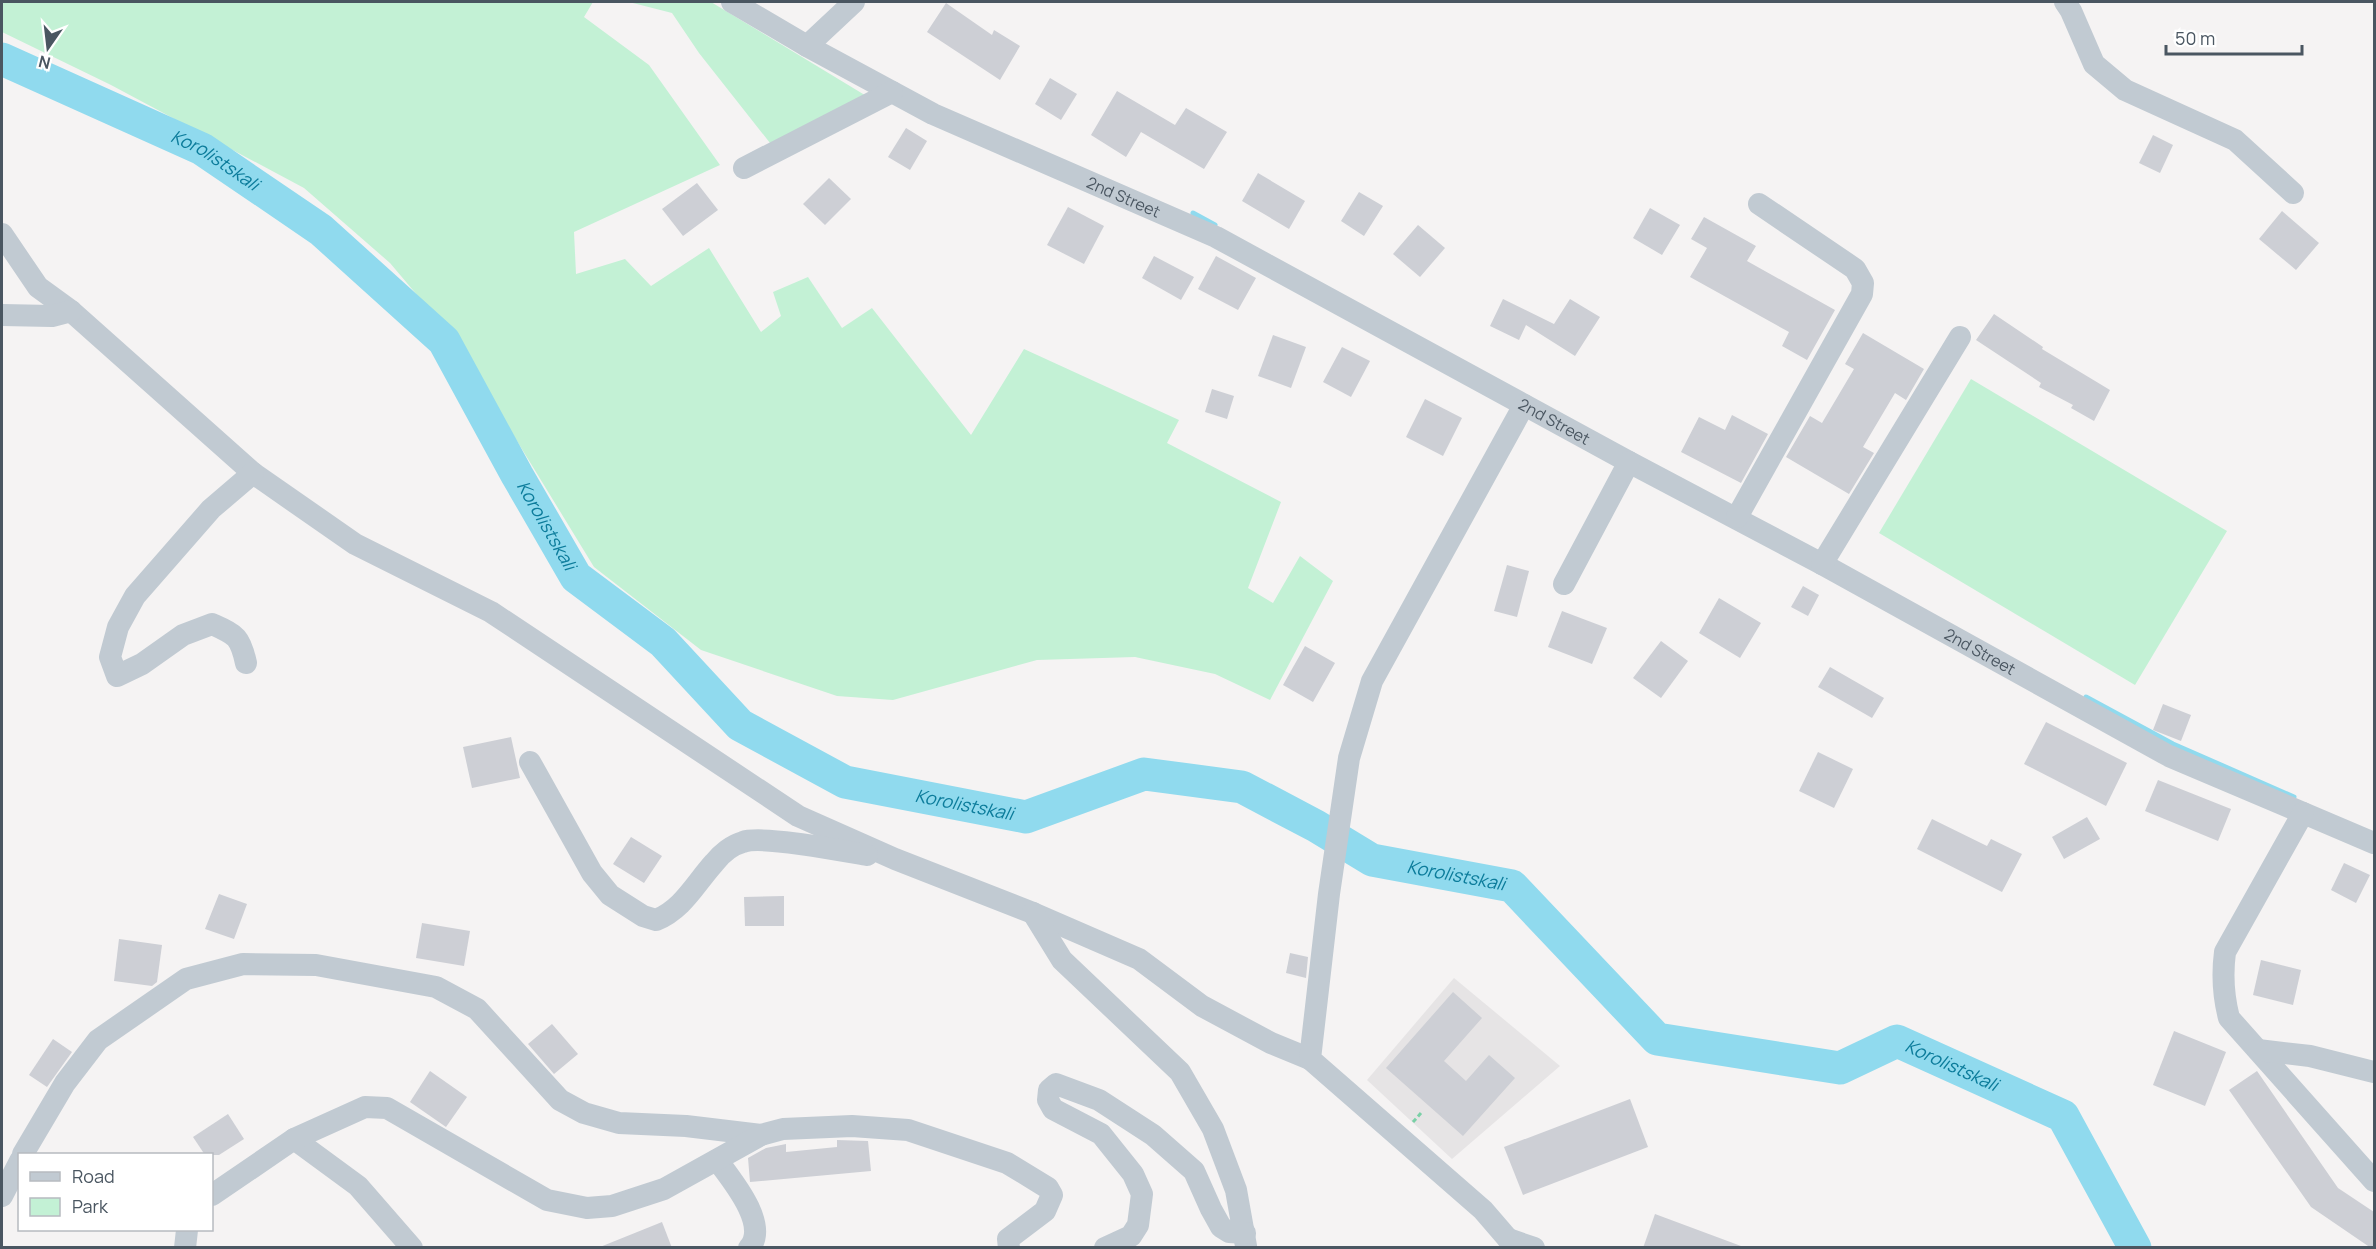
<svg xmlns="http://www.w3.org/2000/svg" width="2376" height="1249" font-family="Manrope,sans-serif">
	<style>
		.education { fill: #e6e4e5 }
		.green { fill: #c3f1d5 }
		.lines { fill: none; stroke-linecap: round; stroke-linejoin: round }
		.stream { stroke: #90daee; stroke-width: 5 }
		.river { stroke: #90daee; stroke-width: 33 }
		.building { fill: #cdcfd5 }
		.path { stroke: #7ad0a6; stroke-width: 3; stroke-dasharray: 4.5 3; stroke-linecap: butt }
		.minor { stroke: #c1cad2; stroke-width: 22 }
		.labels { text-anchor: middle; stroke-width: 4.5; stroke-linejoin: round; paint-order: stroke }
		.street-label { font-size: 16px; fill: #4a5661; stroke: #fff }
		.water-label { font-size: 18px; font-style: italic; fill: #0c7c9b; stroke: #fff }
	</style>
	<rect width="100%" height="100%" fill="#f5f3f3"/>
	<polygon class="education" points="1454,978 1560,1066 1452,1159 1367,1080"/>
	<g class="green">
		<polygon points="2,2 593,2 584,17 649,65 720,165 574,232 576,274 625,259 651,286 709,248 761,332 781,316 773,292 808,277 842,328 872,308 971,435 1024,349 1179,420 1167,443 1281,502 1248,588 1273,603 1300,556 1333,581 1270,700 1215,674 1135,657 1037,660 893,700 837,696 701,650 594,567 456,341 390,263 304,188 111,85 2,32"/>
		<polygon points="629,2 711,2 868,97 770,143 699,53 672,13"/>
		<polygon points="1971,379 2227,531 2135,685 1879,533"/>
	</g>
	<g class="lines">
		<g class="stream">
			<polyline points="1193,213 1215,225"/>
			<polyline points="2086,697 2173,744 2294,797"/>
		</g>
		<path class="river" id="s1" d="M2 59 202 149 321 230 444 341 517 475 576 577 663 642 740 725 845 782 1026 817 1144 774 1242 787 1316 826 1372 860 1512 886 1657 1039 1840 1068 1897 1041 2063 1116 2135 1248"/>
	</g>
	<g class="building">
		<polygon points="946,3 992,35 994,30 1020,46 1000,80 927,32"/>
		<polygon points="1050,78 1077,94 1061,120 1035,104"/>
		<polygon points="1117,91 1175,125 1186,108 1227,132 1204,169 1141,132 1126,157 1091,135"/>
		<polygon points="906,128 927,141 910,170 888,157"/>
		<polygon points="2153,135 2173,145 2160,173 2139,163"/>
		<polygon points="1258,173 1305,201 1289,229 1242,201"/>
		<polygon points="829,178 851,199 825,225 803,204"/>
		<polygon points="697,183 718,210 683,236 662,209"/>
		<polygon points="1359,192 1383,206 1364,236 1341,221"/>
		<polygon points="1068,207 1104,226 1084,264 1047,245"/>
		<polygon points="1650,208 1680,225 1662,255 1633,238"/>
		<polygon points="2282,211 2319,243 2296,270 2259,239"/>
		<polygon points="1704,217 1756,246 1747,261 1835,310 1807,360 1782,346 1789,332 1690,277 1707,248 1691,239"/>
		<polygon points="1418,225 1445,248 1420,277 1393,254"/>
		<polygon points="1154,256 1194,277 1181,300 1142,278"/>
		<polygon points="1216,256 1256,278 1238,310 1198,289"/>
		<polygon points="1503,299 1554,324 1570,299 1600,317 1575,356 1526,325 1519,340 1490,326"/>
		<polygon points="1994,314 2043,347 2042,349 2110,390 2094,421 2071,408 2073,405 2039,387 2041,383 1976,340"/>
		<polygon points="1863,333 1924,369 1906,400 1895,393 1863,447 1874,453 1849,494 1786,457 1810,416 1822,423 1854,369 1845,364"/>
		<polygon points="1273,335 1306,347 1291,388 1258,376"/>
		<polygon points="1342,347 1370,361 1351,397 1323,382"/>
		<polygon points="1212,389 1234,396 1227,419 1205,412"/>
		<polygon points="1425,399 1462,418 1443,456 1406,437"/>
		<polygon points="1732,415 1768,434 1741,483 1681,452 1699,417 1725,430"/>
		<polygon points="1507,565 1529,571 1517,617 1494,611"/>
		<polygon points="1803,586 1819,595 1808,616 1791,607"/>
		<polygon points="1719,598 1761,623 1740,658 1699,633"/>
		<polygon points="1562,611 1607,628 1592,664 1548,647"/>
		<polygon points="1661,641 1688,661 1661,698 1633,678"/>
		<polygon points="1305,646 1335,663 1313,702 1283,685"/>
		<polygon points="1830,667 1884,698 1872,718 1818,687"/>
		<polygon points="2163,704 2191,715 2181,741 2153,730"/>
		<polygon points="2046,722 2127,763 2106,806 2024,764"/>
		<polygon points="511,737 520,778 472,788 463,747"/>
		<polygon points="1818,752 1853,769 1834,808 1799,791"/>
		<polygon points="2158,780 2231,809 2218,841 2145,811"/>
		<polygon points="2087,817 2100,839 2064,859 2052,837"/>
		<polygon points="1932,819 1987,846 1991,839 2022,854 2002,892 1917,849"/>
		<polygon points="631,837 662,856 644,883 613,864"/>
		<polygon points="2344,863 2370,875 2356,903 2331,890"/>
		<polygon points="219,894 247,904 234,939 205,929"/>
		<polygon points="784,896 784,926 745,926 744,897"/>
		<polygon points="422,923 470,931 464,966 416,958"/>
		<polygon points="119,939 162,945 157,982 152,986 114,981"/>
		<polygon points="1290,953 1308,957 1306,978 1286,973"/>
		<polygon points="2261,960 2301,970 2293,1005 2253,995"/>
		<polygon points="1453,992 1482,1018 1444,1061 1466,1081 1489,1055 1515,1078 1463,1136 1386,1068"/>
		<polygon points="552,1024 578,1054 554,1074 528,1044"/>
		<polygon points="2174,1031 2226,1052 2205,1106 2153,1085"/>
		<polygon points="53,1039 72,1052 47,1087 29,1075"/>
		<polygon points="430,1071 467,1097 446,1127 410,1102"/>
		<polygon points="2257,1071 2338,1188 2374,1212 2374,1248 2371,1248 2311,1207 2229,1090"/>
		<polygon points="1630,1099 1648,1147 1523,1195 1504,1147"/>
		<polygon points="228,1114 244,1139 219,1155 205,1155 193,1137"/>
		<polygon points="837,1140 868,1141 871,1171 750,1182 748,1158 766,1148 786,1144 786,1152 837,1147"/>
		<polygon points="1655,1214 1741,1246 1741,1248 1643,1248"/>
		<polygon points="662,1222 672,1248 600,1248 600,1247"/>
	</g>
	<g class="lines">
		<polyline class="path" points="1413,1122 1421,1113"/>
		<g class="minor">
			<path id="s2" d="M732 2 807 46 933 114 1216 237 1629 462 1822 564 2169 756 2374 843"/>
			<polyline points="2065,2 2071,11 2094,64 2125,90 2235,140 2293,193"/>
			<polyline points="807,46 854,2"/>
			<polyline points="744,168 892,92"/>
			<polyline points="2,234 38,287 71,311 253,473 355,544 491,612 798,816 895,859 1033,913 1139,959 1202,1006 1271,1043 1310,1059"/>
			<polyline points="2,315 52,316 71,311"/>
			<polyline points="1737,517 1862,294 1863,283 1855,269 1759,204"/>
			<polyline points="1822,564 1960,337"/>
			<polyline points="1564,584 1629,462"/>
			<path d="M246 663C240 636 236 635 212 624L183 635 142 664 117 676 110 657 118 627 135 596 211 509 253 473"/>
			<path d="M530 762 592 873 610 895 643 916 656 920C683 909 695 884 714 863 721 854 732 845 743 842 761 835 844 851 867 855"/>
			<path d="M2303 813 2225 952C2222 975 2223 995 2229 1018L2374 1181"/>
			<polyline points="1033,913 1062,960 1180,1072 1213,1129 1236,1190 1246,1246"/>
			<polyline points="2258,1050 2310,1056 2374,1072"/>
			<polyline points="294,1139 358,1186 412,1248"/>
			<polyline points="23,1154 65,1083 98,1040 186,979 243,964 316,965 436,987 477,1009 560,1100 584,1113 619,1123 686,1126 761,1135"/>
			<path d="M717 1160C731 1179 770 1225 749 1248"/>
			<polyline points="212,1195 294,1139 365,1107 387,1108 547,1200 587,1208 612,1206 664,1189 761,1135 783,1129 852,1126 908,1130 1007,1163 1048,1188 1052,1195 1045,1211 1008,1239 1009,1248"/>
			<polyline points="2,1196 20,1161"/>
			<polyline points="1508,1239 1534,1248"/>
			<polyline points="185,1248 187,1230"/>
			<polyline points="1105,1248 1131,1236 1138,1225 1142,1194 1133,1174 1101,1134 1053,1109 1048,1100 1049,1090 1056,1084 1099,1100 1153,1135 1194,1171 1211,1209 1221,1227 1229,1232 1245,1233"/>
			<polyline points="1512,1248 1508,1239 1483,1210 1310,1059 1329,894 1349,758 1372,681 1524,405"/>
		</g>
	</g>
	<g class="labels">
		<g class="street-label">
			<text dy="6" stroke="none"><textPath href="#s2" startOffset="438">2nd Street</textPath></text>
			<text dy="6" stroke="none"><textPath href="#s2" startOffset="924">2nd Street</textPath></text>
			<text dy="6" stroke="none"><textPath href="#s2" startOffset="1408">2nd Street</textPath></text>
		</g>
		<g class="water-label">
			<text dy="6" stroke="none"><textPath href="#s1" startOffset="236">Korolistskali</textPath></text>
			<text dy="6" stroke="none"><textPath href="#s1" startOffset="740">Korolistskali</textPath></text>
			<text dy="6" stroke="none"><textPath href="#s1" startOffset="1262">Korolistskali</textPath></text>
			<text dy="6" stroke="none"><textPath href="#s1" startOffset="1784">Korolistskali</textPath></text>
			<text dy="6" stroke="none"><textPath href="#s1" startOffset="2360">Korolistskali</textPath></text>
		</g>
	</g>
	<rect width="2376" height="1249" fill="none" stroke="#4a5661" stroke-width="6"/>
	<rect x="18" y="1153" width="195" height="78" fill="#ffffff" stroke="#b7bbc0" stroke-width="1.5"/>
	<rect x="30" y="1172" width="30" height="9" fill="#c1cad2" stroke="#b7bbc0" stroke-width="1.5"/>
	<text x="72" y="1183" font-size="18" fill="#4a5661">Road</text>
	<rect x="30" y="1198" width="30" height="18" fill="#c3f1d5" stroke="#b7bbc0" stroke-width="1.5"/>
	<text x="72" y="1213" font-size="18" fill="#4a5661">Park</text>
	<g transform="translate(48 48) rotate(194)" stroke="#ffffff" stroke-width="4.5" paint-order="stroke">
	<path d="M0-4.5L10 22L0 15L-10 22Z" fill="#4a5661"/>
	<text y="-9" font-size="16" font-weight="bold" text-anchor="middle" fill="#4a5661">N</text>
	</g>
	<path d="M2166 45v9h136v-9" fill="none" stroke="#4a5661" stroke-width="3"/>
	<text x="2175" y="45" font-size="18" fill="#4a5661" stroke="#ffffff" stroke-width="4.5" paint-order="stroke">50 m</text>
</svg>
